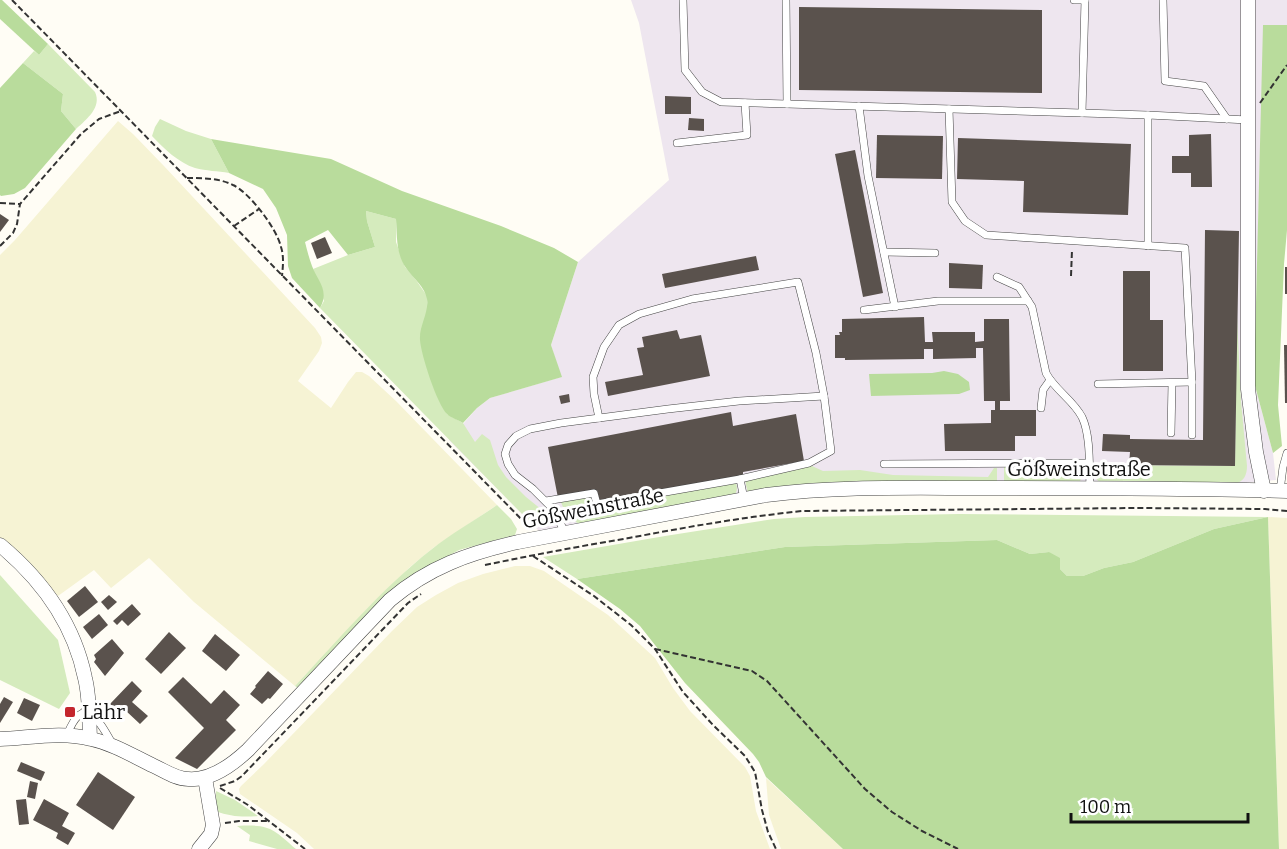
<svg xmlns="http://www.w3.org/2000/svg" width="1287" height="849" font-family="Bitter,serif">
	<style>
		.industrial { fill: #eee6ef }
		.farmland { fill: #f6f3d4 }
		.green { fill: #d5ebbd }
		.forest { fill: #b9dc9c }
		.building { fill: #5a524d }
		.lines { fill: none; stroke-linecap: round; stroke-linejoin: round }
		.lane-casing { stroke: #444; stroke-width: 8 }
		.street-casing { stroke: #444; stroke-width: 15 }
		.path { stroke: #333; stroke-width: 2; stroke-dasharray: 6 3; stroke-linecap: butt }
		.lane { stroke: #fff; stroke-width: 7 }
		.street { stroke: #fff; stroke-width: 14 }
		.poi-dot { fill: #c4262e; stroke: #fff; stroke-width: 2 }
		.labels { text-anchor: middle; stroke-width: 6; stroke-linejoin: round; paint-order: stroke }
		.street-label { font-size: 20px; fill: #111; stroke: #fff }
		.poi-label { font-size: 20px; fill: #111; stroke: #fff; text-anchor: start }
	</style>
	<rect width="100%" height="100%" fill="#fffdf5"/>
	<polygon class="industrial" points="631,0 1287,0 1287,25 1264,25 1254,382 1273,453 1276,480 1234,484 862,484 541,533 449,440 477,408 490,398 561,377 551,345 578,262 669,180 639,23"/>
	<g class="farmland">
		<polygon points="118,121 133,134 164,166 315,328 321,337 322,343 319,351 298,381 331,408 348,382 356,372 362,372 369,376 396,401 497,505 433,548 410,567 370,606 295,686 194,602 149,558 111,588 94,570 58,596 22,557 0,539 0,255 15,240"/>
		<polygon points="1268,517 1287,518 1287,849 1279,849"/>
		<polygon points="515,566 530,566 544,571 608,615 655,658 673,688 690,711 745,767 750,776 756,811 770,849 314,849 297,833 240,794 239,789 241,786 264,764 392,631 417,607 436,595 458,583 483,574"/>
		<polygon points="766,778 843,849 781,849 769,815"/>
	</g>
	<g class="green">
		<path d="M48 44 95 92C102 107 87 119 76 129L61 111 63 94 23 63 34 51 39 55Z"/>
		<path d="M160 119 186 131 211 139 229 173C218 171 206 171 195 168 179 163 163 148 152 136L155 127Z"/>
		<polygon points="366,211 396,219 396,242 405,267 416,280 427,296 427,311 420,338 447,414 463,423 475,442 482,434 490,440 498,465 506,477 526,497 547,514 550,523 547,526 534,524 527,519 320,308 324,301 313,269 348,255 375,247 367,221"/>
		<path d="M1237 317 1241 401 1247 466C1247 475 1244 482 1234 484L1102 483C1093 479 1094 473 1094 465L1235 466Z"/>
		<polygon points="812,466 823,471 860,470 893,475 988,477 994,468 997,468 997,483 748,494 745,480"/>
		<polygon points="1004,467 1012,467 1012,476 1075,476 1076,467 1081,471 1081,479 1080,481 1076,483 1004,483"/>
		<path d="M736 482 737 489 735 496 580 524C569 519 565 513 561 502L590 497 595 507Z"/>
		<path d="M497 505 511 519 517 529 515 535 459 550 410 577 395 590 298 688 295 686C339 639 381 589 432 549 452 533 476 520 497 505Z"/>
		<polygon points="959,514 1268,517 1214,529 1133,562 1104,568 1083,576 1067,576 1060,569 1049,552 1030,554 997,540 785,547 577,579 543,557 665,536 774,519 805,517"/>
		<polygon points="0,575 58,640 70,693 59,709 0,680"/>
		<path d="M216 791 235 800 258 816C244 817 230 817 216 811Z"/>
		<path d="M237 826C270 824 272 828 296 849H277L249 841 250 835Z"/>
	</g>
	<g class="forest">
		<polygon points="0,0 2,0 48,44 39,55 0,19"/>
		<polygon points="1263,25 1287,25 1287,230 1284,264 1278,405 1282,446 1273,453 1254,382"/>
		<polygon points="23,63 63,94 61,111 76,129 25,188 14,194 1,196 0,195 0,88"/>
		<path d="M211 139 331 159 402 191 501 226 554 248 578 262 551 345 562 377 490 398 477 408 463 423C459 420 451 418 447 414 437 404 421 355 420 340 419 326 429 313 427 299 425 287 413 278 406 268 396 254 397 235 396 219L366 211 367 221 375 247 348 255 328 230 305 242C307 250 309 258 312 266 317 280 330 290 320 308L292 278 288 266 287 235 276 208 263 189 229 173Z"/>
		<polygon points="944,371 958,374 969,382 970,390 959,394 871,396 869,374 932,373"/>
		<polygon points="1268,517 1279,849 843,849 766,777 759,762 753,754 685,683 640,626 620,609 577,579 785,547 997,540 1030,554 1049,552 1060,558 1060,569 1067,576 1083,576 1104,568 1133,562 1214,529"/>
	</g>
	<g class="building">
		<polygon points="799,7 1042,10 1042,93 799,90"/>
		<polygon points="665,96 691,97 691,114 665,114"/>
		<polygon points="689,118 704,119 704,131 688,130"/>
		<polygon points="1211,134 1212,187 1191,187 1191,173 1172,173 1172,156 1189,156 1189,135"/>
		<polygon points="877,135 943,136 942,179 876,178"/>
		<polygon points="958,138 1131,144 1128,215 1023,212 1024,181 957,179"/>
		<polygon points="855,150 883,293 863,297 835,154"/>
		<polygon points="0,214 9,220 0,232"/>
		<polygon points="1205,230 1239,231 1235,466 1129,465 1130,452 1102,451 1103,434 1130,435 1130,439 1203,440"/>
		<polygon points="325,237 332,253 317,259 311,243"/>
		<polygon points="756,256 759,270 665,288 662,274"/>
		<polygon points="949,263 983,265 982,289 949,288"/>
		<rect x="1285" y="267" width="2" height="27"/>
		<polygon points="1123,271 1150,271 1150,320 1163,320 1163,371 1123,371"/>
		<polygon points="924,317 925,342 933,342 932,332 975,332 975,342 984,341 984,319 1009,319 1010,401 1000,401 1000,410 1036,410 1036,436 1015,436 1015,451 945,451 944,424 991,423 991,410 995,410 995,401 984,401 983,348 976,348 976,358 933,359 933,349 924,349 924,359 845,360 845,358 835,358 835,335 840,335 839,332 842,332 842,319"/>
		<polygon points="677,330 680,339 701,335 710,376 608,396 605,382 643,375 637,348 644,347 642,337"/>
		<polygon points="1284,345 1287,345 1287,403 1285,403"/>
		<polygon points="569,394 570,402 561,404 559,396"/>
		<polygon points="731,412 733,426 796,414 804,461 743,472 743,475 600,503 597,490 558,498 548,447"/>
		<polygon points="85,586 98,602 79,617 67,601"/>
		<polygon points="109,595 117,602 108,610 101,602"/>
		<polygon points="132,604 141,614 128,626 122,620 117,625 113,621"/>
		<polygon points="99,614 108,625 92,639 83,627"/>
		<polygon points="169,632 186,648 161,674 145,659"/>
		<polygon points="215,634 240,655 226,671 202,651"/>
		<polygon points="112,639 124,653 105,676 94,662 96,659 94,655"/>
		<polygon points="268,671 283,684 270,699 268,698 262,704 250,694 256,687 255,686"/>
		<polygon points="183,677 211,704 224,690 240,705 226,720 236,730 197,769 175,758 204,728 168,692"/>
		<polygon points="132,681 142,691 132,702 148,716 140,724 125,710 121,714 110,704"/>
		<polygon points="4,697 13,702 0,723 0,704"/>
		<polygon points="24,698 40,705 32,721 17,713"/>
		<polygon points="21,762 45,772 41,781 17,771"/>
		<polygon points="98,772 135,797 113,830 76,805"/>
		<polygon points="30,781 38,783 35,799 27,797"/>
		<polygon points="26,799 29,824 19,825 16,800"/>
		<polygon points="44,799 69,813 62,826 75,833 68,845 56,838 58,833 33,820"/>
	</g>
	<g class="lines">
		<defs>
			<g id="lane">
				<polyline points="683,0 685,70 702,92 721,102 1148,115 1248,120"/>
				<polyline points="786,0 787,104"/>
				<polyline points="1074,0 1085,0"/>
				<polyline points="1163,0 1165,81 1204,86 1227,119"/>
				<polyline points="859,106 868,176 895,307"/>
				<polyline points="949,109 952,202 965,221 986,235 1185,248 1192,382 1098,384"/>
				<polyline points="1082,113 1085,0"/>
				<polyline points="1148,115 1148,246"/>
				<polyline points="677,143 747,135 745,103"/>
				<polyline points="884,252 935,253"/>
				<path d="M997 277 1019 287 1032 307 1046 373C1055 390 1073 400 1082 417 1091 436 1089 467 1090 487"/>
				<polyline points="864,310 938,301 1028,301"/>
				<polyline points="1192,382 1192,435"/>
				<polyline points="1041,408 1043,390 1050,380"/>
				<polyline points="599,418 594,394 593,377 604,347 619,325 639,314 692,299 798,282 816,353 824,396"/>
				<polyline points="1171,433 1172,383"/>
				<polyline points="884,464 1089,463"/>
				<polyline points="740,479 744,499"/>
				<polyline points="1280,491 1283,467 1287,453"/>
				<polyline points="546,501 594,493 597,504 740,479 809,463 831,451 824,396 739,401 668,409 561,423 530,429 516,436 508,445 505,454 508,464 515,475 533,489 552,508 566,534"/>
				<path d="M67 735C84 692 99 720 113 745"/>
			</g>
			<g id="street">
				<polyline points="1248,0 1248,389 1256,452 1264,491"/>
				<path d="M0 545C42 580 74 624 85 678 90 698 89 719 90 738"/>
				<path d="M0 739C29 738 62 731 91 739 114 744 133 756 154 766 165 771 176 779 188 779 211 781 232 765 248 750L390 600C429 567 469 553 518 542L766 495C837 486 909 488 981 488 1083 488 1185 488 1287 491"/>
				<polyline points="199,849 211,834 213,825 205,778"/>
			</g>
		</defs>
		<use href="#lane" class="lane-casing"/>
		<use href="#street" class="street-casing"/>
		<g class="path">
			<polyline points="12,0 530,528"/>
			<polyline points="1260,103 1287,65"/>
			<path d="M187 178C203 178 219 178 233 185 250 193 277 229 281 247 284 256 283 266 282 276"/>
			<polyline points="0,203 20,204"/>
			<polyline points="234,226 259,209"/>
			<polyline points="0,246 13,233 17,224 20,204 81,134 99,119 121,111"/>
			<polyline points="1071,276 1072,250"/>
			<polyline points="533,556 594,596 631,625 655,649 683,692 713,725 745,756 755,772 762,810 768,832 776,849"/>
			<path d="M485 565C533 555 581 546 629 538 687 527 744 517 802 511L1139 508 1265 509 1287 511"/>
			<polyline points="655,649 752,671 767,681 865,789 892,812 922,831 958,849"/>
			<polyline points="220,786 235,781 242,776 408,603 421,594"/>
			<polyline points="220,788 248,805 305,849"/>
			<polyline points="225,823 239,821 270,821"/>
		</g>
		<use href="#lane" class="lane"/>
		<use href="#street" class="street"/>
	</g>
	<rect class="poi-dot" x="64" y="706" width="12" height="12" rx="3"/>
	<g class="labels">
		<g class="street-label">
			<text x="1079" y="476">Gößweinstraße</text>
			<text transform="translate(593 508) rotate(-11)" y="7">Gößweinstraße</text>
		</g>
		<g class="poi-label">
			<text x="82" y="719">Lähr</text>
		</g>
	</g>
	<path d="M1071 813v9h177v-9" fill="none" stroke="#111111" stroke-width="3"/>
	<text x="1080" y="813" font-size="18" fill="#111111" stroke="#ffffff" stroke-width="4.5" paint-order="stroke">100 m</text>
</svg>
